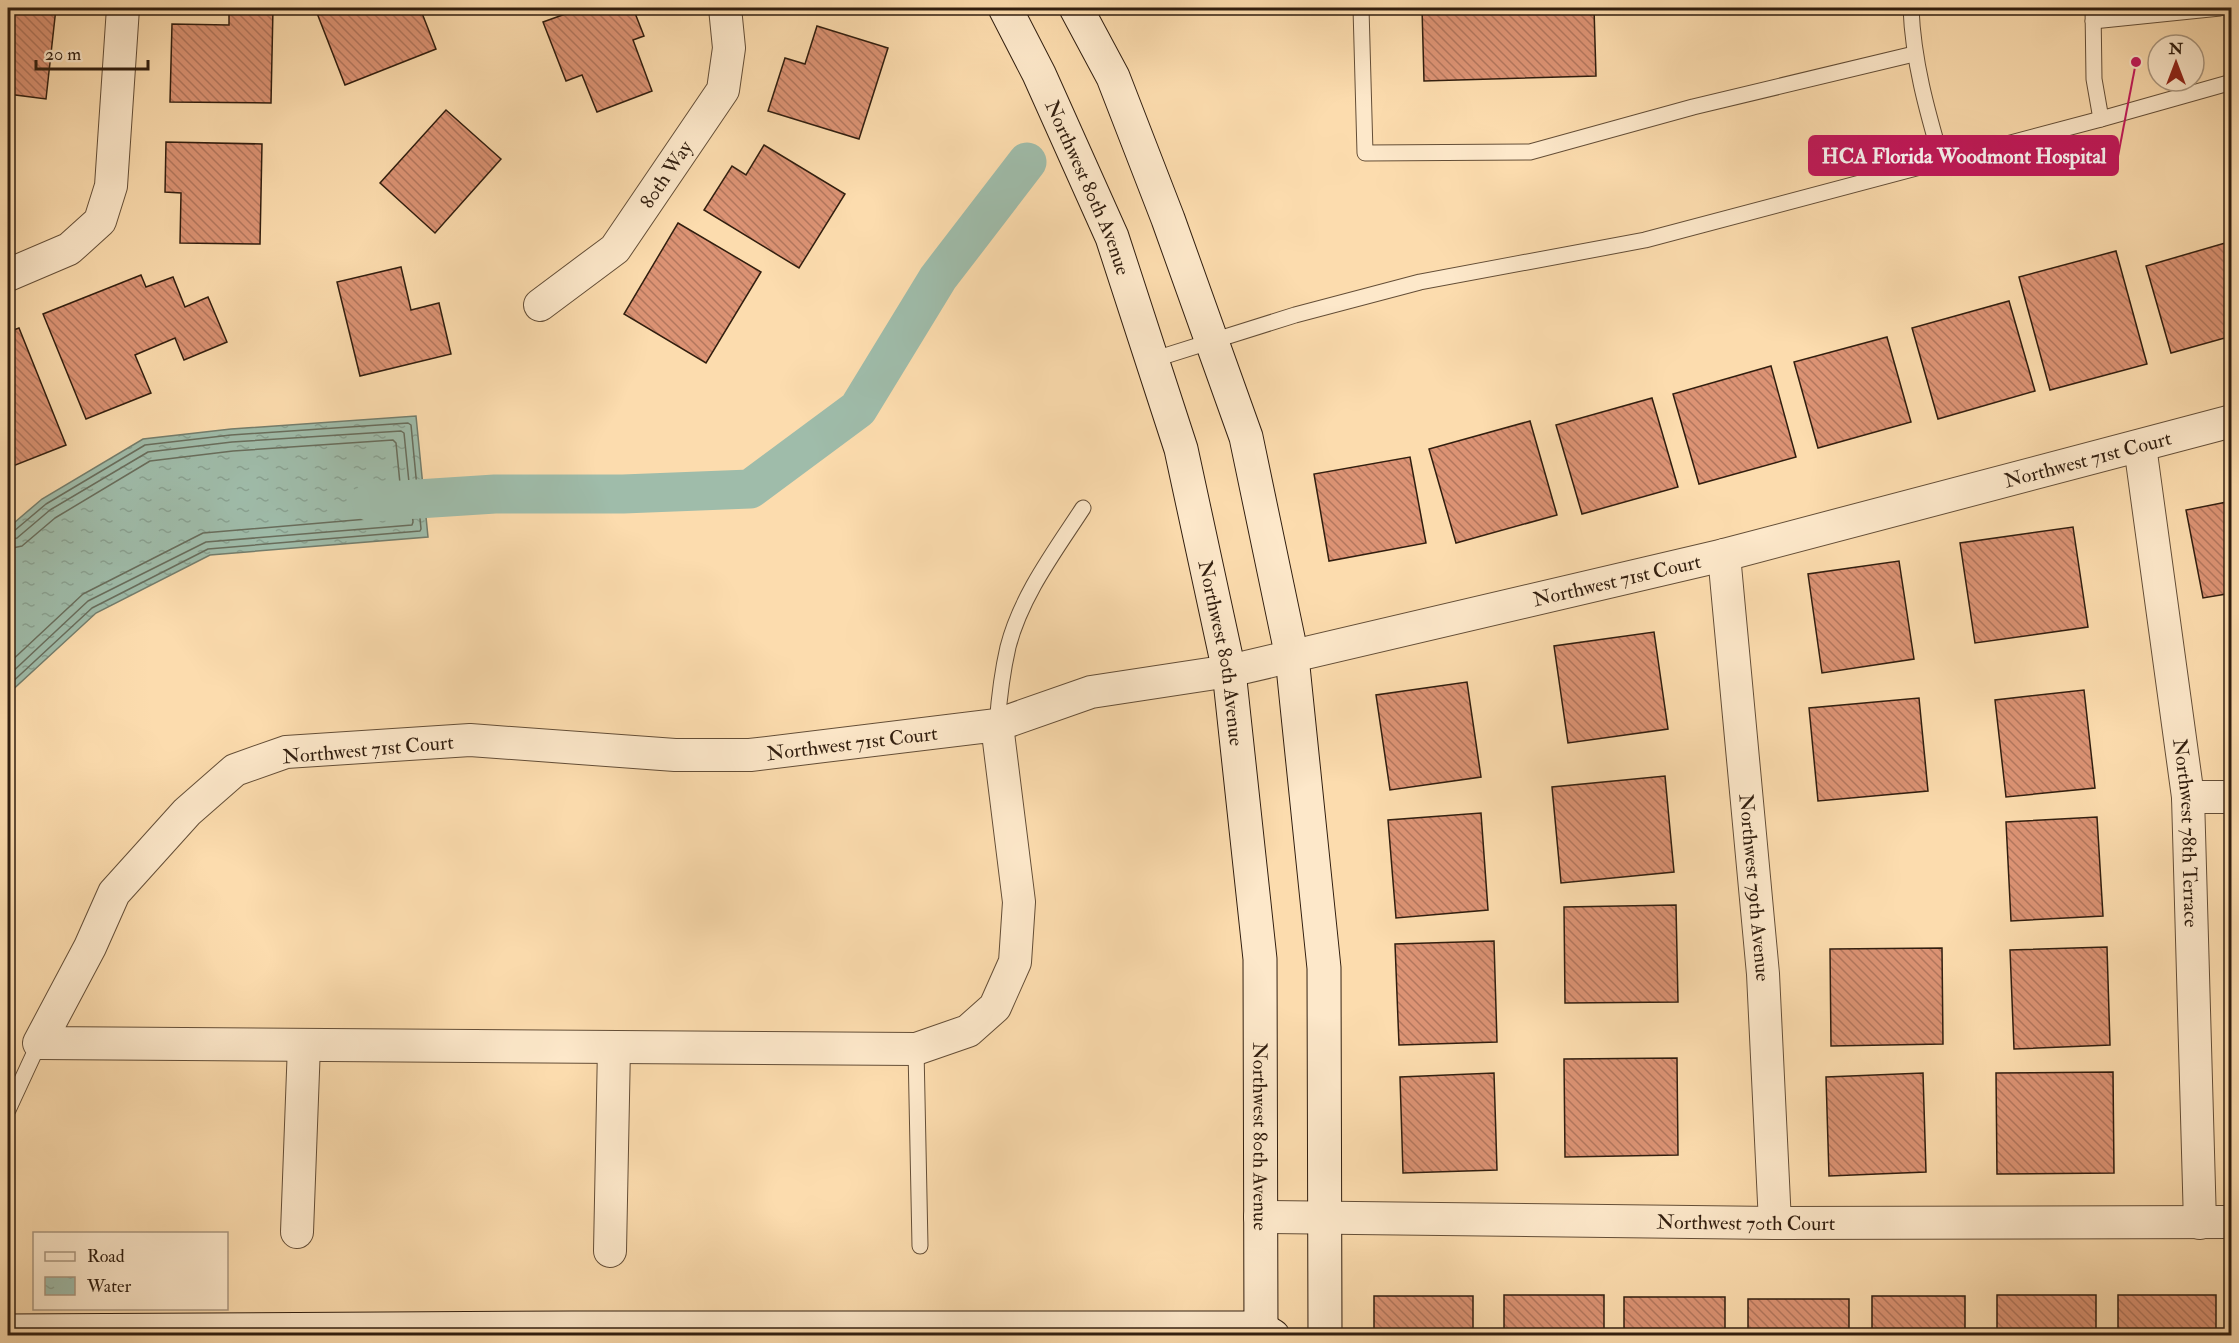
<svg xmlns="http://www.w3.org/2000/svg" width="2239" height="1343" font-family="'IM FELL Double Pica',serif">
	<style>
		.water { fill: url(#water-ripples); stroke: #737d6c; stroke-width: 1.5 }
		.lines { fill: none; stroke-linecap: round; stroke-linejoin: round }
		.shore { stroke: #686d5c; stroke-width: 1.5 }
		.canal { stroke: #9fbcaa; stroke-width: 39 }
		.building { fill: url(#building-back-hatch); stroke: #311e0f; stroke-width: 1.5 }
		.lane-casing { stroke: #644e37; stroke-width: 17 }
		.street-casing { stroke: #644e37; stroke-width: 34 }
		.secondary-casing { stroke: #311e0f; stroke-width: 35 }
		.lane { stroke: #fde8ca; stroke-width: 15 }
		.street { stroke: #fde8ca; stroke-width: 32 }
		.secondary { stroke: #fde8ca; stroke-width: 33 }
		.labels { text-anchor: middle; stroke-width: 4.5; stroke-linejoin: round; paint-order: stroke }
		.street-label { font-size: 20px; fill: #311e0f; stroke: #fde8ca }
		.leader { fill: none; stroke: #c2185b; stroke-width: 2 }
		.callout-dot { fill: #c2185b; stroke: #fde8ca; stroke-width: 2 }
		.callout { fill: #c2185b; stroke: #c2185b; stroke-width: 2 }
		.callout-label { font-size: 21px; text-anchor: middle; font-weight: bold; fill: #fff }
	</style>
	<defs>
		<pattern id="water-ripples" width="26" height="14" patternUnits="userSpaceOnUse" patternTransform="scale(1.5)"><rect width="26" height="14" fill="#9fbcaa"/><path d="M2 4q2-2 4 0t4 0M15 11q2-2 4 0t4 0" fill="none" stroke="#89a191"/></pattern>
		<pattern id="building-back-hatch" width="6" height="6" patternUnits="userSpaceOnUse" patternTransform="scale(1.5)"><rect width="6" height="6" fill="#dc9374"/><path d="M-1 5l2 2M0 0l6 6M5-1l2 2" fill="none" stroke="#b3775e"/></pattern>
	</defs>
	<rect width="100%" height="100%" fill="#fcdcae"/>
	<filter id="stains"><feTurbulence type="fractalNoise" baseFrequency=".00333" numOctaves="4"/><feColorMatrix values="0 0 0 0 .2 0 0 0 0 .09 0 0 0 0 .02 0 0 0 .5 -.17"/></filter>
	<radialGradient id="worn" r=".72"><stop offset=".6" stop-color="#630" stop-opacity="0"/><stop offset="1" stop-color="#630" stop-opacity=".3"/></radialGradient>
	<polygon class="water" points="416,416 428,537 210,555 96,613 8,694 8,528 42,499 143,439 231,429"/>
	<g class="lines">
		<g class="shore">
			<polyline points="8,532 14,531 46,504 145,445 231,435 408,423 411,425 421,529 420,531 208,549 92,608 8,686"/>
			<polyline points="8,540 17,538 50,510 148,452 232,442 401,431 404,433 413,522 412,525 206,542 88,601 8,676"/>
			<polyline points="8,549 22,546 55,518 150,461 233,451 393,440 396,443 403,514 402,516 203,533 83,594 8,664"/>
		</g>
		<polyline class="canal" points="371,502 495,494 623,494 750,489 858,409 938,278 1027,162"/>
	</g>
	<g class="building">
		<polygon points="8,8 56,8 46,99 8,94"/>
		<polygon points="229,8 273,8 271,103 170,102 172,24 229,25"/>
		<polygon points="315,8 420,8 436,49 345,85"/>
		<polygon points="582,8 633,8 644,36 633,40 652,91 597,112 582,75 566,81 543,22"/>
		<polygon points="1422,8 1594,8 1596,76 1424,81"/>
		<polygon points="817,26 888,48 859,139 768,111 785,58 805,64"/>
		<polygon points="446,110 501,159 435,233 380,183"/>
		<polygon points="166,142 262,144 260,244 180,243 181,193 165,192"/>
		<polygon points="764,145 845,194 799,268 704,210 732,166 746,175"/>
		<polygon points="678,223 761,272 706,363 624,314"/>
		<polygon points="2232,241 2232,336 2171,353 2146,266"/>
		<polygon points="2116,251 2147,364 2050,390 2019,277"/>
		<polygon points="401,267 411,310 439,303 451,354 360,376 337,282"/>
		<polygon points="141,275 146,287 173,277 185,307 208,297 227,342 184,360 175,338 135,355 151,393 86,419 43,314"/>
		<polygon points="2009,301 2035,391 1938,419 1912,328"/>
		<polygon points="19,328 66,445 8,468 8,332"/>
		<polygon points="1887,337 1911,422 1818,448 1794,362"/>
		<polygon points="1771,366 1796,457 1699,484 1673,394"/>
		<polygon points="1652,398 1678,487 1582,514 1556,425"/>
		<polygon points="1530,421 1557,515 1456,543 1429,449"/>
		<polygon points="1410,457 1426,543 1329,561 1314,474"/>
		<polygon points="2232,501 2232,593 2203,598 2186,510"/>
		<polygon points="2073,527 2088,627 1975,643 1960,543"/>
		<polygon points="1899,561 1914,659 1822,673 1808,574"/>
		<polygon points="1654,632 1668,729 1568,743 1554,646"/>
		<polygon points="1467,682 1481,777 1390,790 1376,695"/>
		<polygon points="2084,690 2095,788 2006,797 1995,700"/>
		<polygon points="1919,698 1928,791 1818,801 1809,708"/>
		<polygon points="1665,776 1674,872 1561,883 1552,787"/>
		<polygon points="1481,813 1488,910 1396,918 1388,820"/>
		<polygon points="2097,817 2103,916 2011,921 2006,822"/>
		<polygon points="1676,905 1678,1002 1565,1003 1564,907"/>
		<polygon points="1494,941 1497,1042 1399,1045 1395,944"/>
		<polygon points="2107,947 2110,1045 2014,1049 2010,950"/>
		<polygon points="1942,948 1943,1044 1831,1046 1830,949"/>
		<polygon points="1677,1058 1678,1155 1565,1157 1564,1059"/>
		<polygon points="2113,1072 2114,1173 1997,1174 1996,1073"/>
		<polygon points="1494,1073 1497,1170 1403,1173 1400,1077"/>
		<polygon points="1923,1073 1926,1172 1829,1176 1826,1077"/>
		<rect x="1504" y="1295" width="100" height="41"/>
		<rect x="1997" y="1295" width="99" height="41"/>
		<rect x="2118" y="1295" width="98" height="41"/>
		<rect x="1374" y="1296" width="99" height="40"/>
		<rect x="1872" y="1296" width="93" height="40"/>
		<rect x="1624" y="1297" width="101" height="39"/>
		<rect x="1748" y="1299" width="101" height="37"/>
	</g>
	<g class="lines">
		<defs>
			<g id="lane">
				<polyline points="1361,8 1365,153 1530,152 1693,107 1914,54"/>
				<path d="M1911 8C1913 61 1927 111 1942 162"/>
				<polyline points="2093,8 2094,79 2101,119"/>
				<polyline points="2093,21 2220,8"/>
				<polyline points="1152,360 1295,315 1420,282 1645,240 2101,119 2232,82"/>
				<path d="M997 725C999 699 1002 673 1008 647 1021 596 1055 551 1083 508"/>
				<polyline points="916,1049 920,1246"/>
				<polyline points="8,1110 39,1043"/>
			</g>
			<g id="street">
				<polyline points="8,275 69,249 100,221 111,186 123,8"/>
				<path id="s1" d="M540 305 615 249 723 90 729 48 725 8"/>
				<path id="s2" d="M2140 446 2188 797 2200 1223"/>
				<path id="s3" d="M1724 555 1763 974 1775 1223"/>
				<path id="s4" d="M997 725 750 755H675L470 740 286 752 235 770 187 812 114 893 90 947 39 1043 916 1049 968 1031 995 1007 1015 962 1019 902 997 725 1091 692 1229 671 1724 555 2232 421"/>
				<polyline points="2188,797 2232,797"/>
				<path id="s5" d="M1260 1217 1775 1223 2232 1222"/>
				<polyline points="297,1232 304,1045"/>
				<polyline points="610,1251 614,1047"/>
			</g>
			<g id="secondary">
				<path id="s6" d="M1005 8 1039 74 1112 237 1181 449 1229 671 1260 959 1261 1336"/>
				<polyline points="1076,8 1113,77 1168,219 1246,437 1292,657 1324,968 1325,1336"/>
				<polyline points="8,1331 573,1328 1260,1328 1273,1336"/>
			</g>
		</defs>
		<use href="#lane" class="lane-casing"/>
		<use href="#street" class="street-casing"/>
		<use href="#secondary" class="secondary-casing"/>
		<use href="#lane" class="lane"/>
		<use href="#street" class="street"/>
		<use href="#secondary" class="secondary"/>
	</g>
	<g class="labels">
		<g class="street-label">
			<text dy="7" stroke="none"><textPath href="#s1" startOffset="184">80th Way</textPath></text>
			<text dy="7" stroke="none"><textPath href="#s6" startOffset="198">Northwest 80th Avenue</textPath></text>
			<text dy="7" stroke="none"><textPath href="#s4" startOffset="3488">Northwest 71st Court</textPath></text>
			<text dy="7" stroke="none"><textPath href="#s4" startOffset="3002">Northwest 71st Court</textPath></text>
			<text dy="7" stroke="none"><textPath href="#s6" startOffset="684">Northwest 80th Avenue</textPath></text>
			<text transform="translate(852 743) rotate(-7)" y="7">Northwest 71st Court</text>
			<text transform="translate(368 749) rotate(-5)" y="7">Northwest 71st Court</text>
			<text dy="7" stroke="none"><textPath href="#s2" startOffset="390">Northwest 78th Terrace</textPath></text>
			<text dy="7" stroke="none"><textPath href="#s3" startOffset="334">Northwest 79th Avenue</textPath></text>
			<text dy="7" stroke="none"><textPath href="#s6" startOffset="1170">Northwest 80th Avenue</textPath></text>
			<text dy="7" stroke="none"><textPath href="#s5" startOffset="486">Northwest 70th Court</textPath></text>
		</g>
	</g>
	<path class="leader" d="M2136 62L2118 156"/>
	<circle class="callout-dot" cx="2136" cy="62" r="6"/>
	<rect class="callout" x="1809" y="136" width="309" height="39" rx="6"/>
	<g class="callout-label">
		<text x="1964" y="163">HCA Florida Woodmont Hospital</text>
	</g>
	<rect width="2239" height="1343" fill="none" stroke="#fcdcae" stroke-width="30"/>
	<rect x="9" y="9" width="2221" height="1325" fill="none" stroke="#311e0f" stroke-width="3"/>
	<rect x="15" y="15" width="2209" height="1313" fill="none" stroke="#311e0f" stroke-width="1.5"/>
	<rect x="33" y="1232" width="195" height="78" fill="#fde8ca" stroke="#ab977f" stroke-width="1.5"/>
	<rect x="45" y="1252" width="30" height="9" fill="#fde8ca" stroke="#ab977f" stroke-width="1.5"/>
	<text x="87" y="1262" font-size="18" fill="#311e0f">Road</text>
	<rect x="45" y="1277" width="30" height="18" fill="url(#water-ripples)" stroke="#ab977f" stroke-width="1.5"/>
	<text x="87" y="1292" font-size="18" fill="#311e0f">Water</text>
	<g transform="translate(2176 63)"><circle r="28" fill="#fde8ca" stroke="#ab977f" stroke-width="1.5"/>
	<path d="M0-4.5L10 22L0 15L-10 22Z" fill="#8f2418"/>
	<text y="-9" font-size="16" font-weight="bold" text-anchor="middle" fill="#311e0f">N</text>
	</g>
	<path d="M36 60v9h112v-9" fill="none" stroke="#311e0f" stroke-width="3"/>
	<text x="45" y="60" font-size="18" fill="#311e0f" stroke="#fde8ca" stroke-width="4.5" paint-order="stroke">20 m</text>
	<rect width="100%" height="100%" filter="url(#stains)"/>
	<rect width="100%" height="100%" fill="url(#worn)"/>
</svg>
